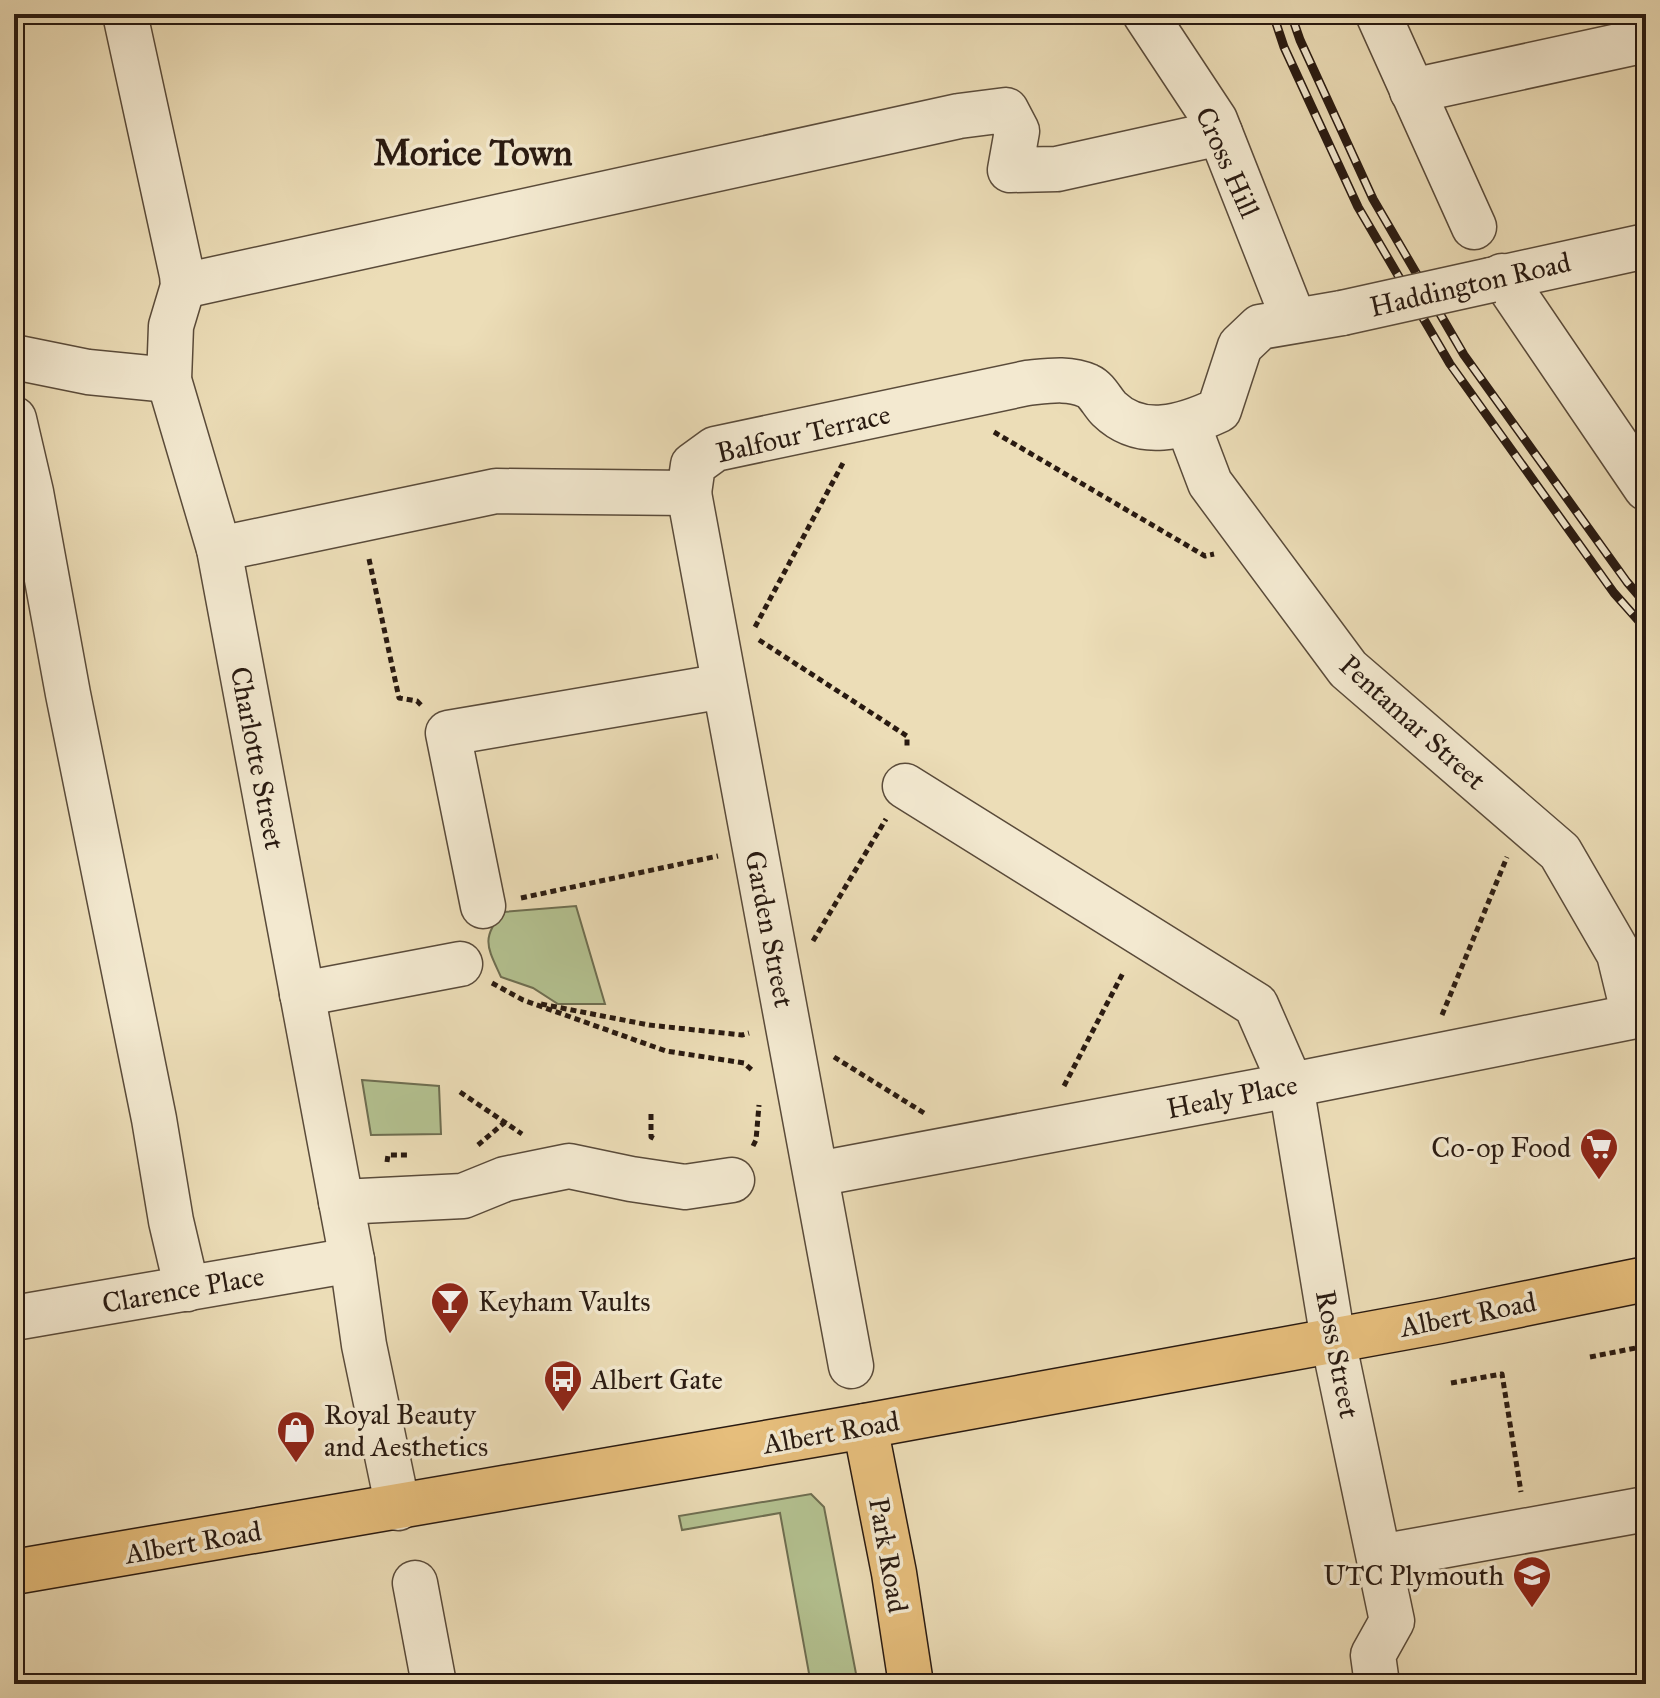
<svg xmlns="http://www.w3.org/2000/svg" width="1660" height="1698" font-family="'IM FELL Great Primer',serif">
	<style>
		.green { fill: #b4c291; stroke: #6e6e51; stroke-width: 2 }
		.lines { fill: none; stroke-linecap: round; stroke-linejoin: round }
		.minor-casing { stroke: #5a4b3a; stroke-width: 47 }
		.major-casing { stroke: #291a11; stroke-width: 47 }
		.path { stroke: #291a11; stroke-width: 5; stroke-dasharray: 6 4; stroke-linecap: butt }
		.minor { stroke: #f3e9d0; stroke-width: 44 }
		.major { stroke: #e6be7c; stroke-width: 44 }
		.rail-casing { stroke: #291a11; stroke-width: 9 }
		.rail { stroke: #f3e9d0; stroke-width: 6; stroke-dasharray: 18; stroke-linecap: butt }
		.minor-bridge-casing { stroke: #5a4b3a; stroke-width: 47; stroke-linecap: butt }
		.minor-bridge { stroke: #f3e9d0; stroke-width: 44 }
		.labels { text-anchor: middle; stroke-width: 7; stroke-linejoin: round; paint-order: stroke }
		.street-label { font-size: 28px; fill: #291a11; stroke: #f3e9d0 }
		.poi-label { font-size: 28px; fill: #291a11; stroke: #f3e9d0; text-anchor: start }
		.district-label { font-size: 36px; font-weight: bold; fill: #291a11; stroke: #f3e9d0 }
	</style>
	<rect width="100%" height="100%" fill="#ecddb7"/>
	<filter id="stains"><feTurbulence type="fractalNoise" baseFrequency=".0025" numOctaves="4"/><feColorMatrix values="0 0 0 0 .2 0 0 0 0 .09 0 0 0 0 .02 0 0 0 .5 -.17"/></filter>
	<radialGradient id="worn" r=".72"><stop offset=".6" stop-color="#630" stop-opacity="0"/><stop offset="1" stop-color="#630" stop-opacity=".3"/></radialGradient>
	<g class="green">
		<path d="M576 906 605 1004H558L533 988 501 977C488 948 480 939 503 912Z"/>
		<polygon points="362,1080 439,1086 441,1134 371,1135"/>
		<polygon points="811,1494 824,1507 858,1684 820,1684 819,1678 810,1679 780,1513 682,1530 679,1516"/>
	</g>
	<g class="lines">
		<defs>
			<g id="minor">
				<polyline points="125,14 182,275 183,286 171,326 169,380 219,549 352,1260 364,1345 398,1508"/>
				<polyline points="1145,14 1215,120 1294,320"/>
				<polyline points="1378,14 1474,227"/>
				<polyline points="1412,91 1646,40"/>
				<polyline points="1502,276 1646,488"/>
				<polyline points="1491,280 1646,246"/>
				<polyline points="183,286 959,116 1006,110 1017,131 1010,170 1057,169 1220,133"/>
				<polyline points="14,357 88,372 169,380"/>
				<polyline points="14,419 31,492 68,694 154,1119 171,1221 187,1289"/>
				<polyline points="1188,425 1210,483 1348,669 1560,852 1619,954 1634,1016"/>
				<polyline points="689,493 851,1366"/>
				<path d="M219 549 496 491 689 493 693 465 715 449 1027 383C1047 381 1069 377 1088 386 1097 390 1102 402 1109 409 1141 440 1183 427 1219 410L1240 346 1260 327 1342 313"/>
				<polyline points="905,786 1256,1005 1291,1085 1333,1340 1392,1621 1373,1655 1377,1684"/>
				<polyline points="483,906 448,733 724,686"/>
				<polyline points="302,994 460,964"/>
				<polyline points="817,1174 1291,1085 1646,1014"/>
				<polyline points="341,1202 463,1196 505,1179 569,1166 631,1179 685,1187 732,1180"/>
				<polyline points="14,1318 352,1260"/>
				<polyline points="1380,1557 1646,1509"/>
				<polyline points="415,1583 434,1684"/>
			</g>
			<g id="major">
				<polyline points="865,1426 894,1573 911,1684"/>
				<polyline points="14,1572 865,1426 1440,1321 1646,1279"/>
			</g>
		</defs>
		<use href="#minor" class="minor-casing"/>
		<use href="#major" class="major-casing"/>
		<g class="path">
			<polyline points="994,432 1205,556 1214,554"/>
			<polyline points="369,559 399,698 417,701 421,705"/>
			<polyline points="755,627 843,463"/>
			<polyline points="759,640 907,736 907,746"/>
			<polyline points="521,898 718,856"/>
			<polyline points="813,941 886,819"/>
			<polyline points="492,983 523,1000 666,1051 744,1063 753,1071"/>
			<polyline points="541,1004 649,1025 742,1035 749,1033"/>
			<polyline points="1442,1015 1507,857"/>
			<polyline points="834,1057 924,1113"/>
			<polyline points="1064,1086 1124,971"/>
			<polyline points="460,1092 522,1134"/>
			<polyline points="651,1114 651,1137 655,1139"/>
			<polyline points="478,1145 505,1122"/>
			<polyline points="753,1146 756,1140 759,1105"/>
			<polyline points="387,1162 388,1155 407,1155"/>
			<polyline points="1590,1357 1641,1347 1646,1374"/>
			<polyline points="1451,1383 1502,1374 1521,1492"/>
		</g>
		<use href="#minor" class="minor"/>
		<use href="#major" class="major"/>
		<defs>
			<g id="rail">
				<polyline points="1273,14 1284,47 1358,207 1450,364 1614,593 1646,629"/>
				<polyline points="1291,14 1300,40 1373,199 1464,355 1627,582 1646,604"/>
			</g>
		</defs>
		<use href="#rail" class="rail-casing"/>
		<use href="#rail" class="rail"/>
		<defs>
			<polyline id="minor-bridge" points="1342,313 1491,280"/>
		</defs>
		<use href="#minor-bridge" class="minor-bridge-casing"/>
		<use href="#minor-bridge" class="minor-bridge"/>
	</g>
	<defs>
		<symbol id="supermarket-pin" viewBox="-11 -11 22 30"><path d="M0 17L-7.5 6A9.5 9.5 0 1 1 7.5 6Z" fill="#8f2418" stroke="#f3e9d0"/><path d="M-6-5.5h2.5l.6 2H6L4.5 2H-2.5L-4.4-4H-6ZM-1.5 3.2a1.3 1.3 0 1 0 .1 0ZM3 3.2a1.3 1.3 0 1 0 .1 0Z" fill="#fff"/></symbol>
		<symbol id="bar-pin" viewBox="-11 -11 22 30"><path d="M0 17L-7.5 6A9.5 9.5 0 1 1 7.5 6Z" fill="#8f2418" stroke="#f3e9d0"/><path d="M-6-5H6L.8 .8V4.5H3.5V6h-7V4.5H-.8V.8Z" fill="#fff"/></symbol>
		<symbol id="bus-pin" viewBox="-11 -11 22 30"><path d="M0 17L-7.5 6A9.5 9.5 0 1 1 7.5 6Z" fill="#8f2418" stroke="#f3e9d0"/><path d="M-5-6H5V4H4V6H2V4H-2V6H-4V4H-5ZM-3.5-4V0h7V-4ZM-3.5 1.2v1.5H-2V1.2ZM2 1.2v1.5H3.5V1.2Z" fill="#fff"/></symbol>
		<symbol id="shop-pin" viewBox="-11 -11 22 30"><path d="M0 17L-7.5 6A9.5 9.5 0 1 1 7.5 6Z" fill="#8f2418" stroke="#f3e9d0"/><path d="M-5-2.5h2.3a2.7 3.5 0 0 1 5.4 0H5L5.5 6h-11ZM-1.5-2.5h3a1.5 2.3 0 0 0-3 0Z" fill="#fff"/></symbol>
		<symbol id="school-pin" viewBox="-11 -11 22 30"><path d="M0 17L-7.5 6A9.5 9.5 0 1 1 7.5 6Z" fill="#8f2418" stroke="#f3e9d0"/><path d="M0-5L7-2L0 1L-7-2ZM-4 1L0 2.5L4 1V4Q0 6-4 4Z" fill="#fff"/></symbol>
	</defs>
	<g fill-rule="evenodd">
		<use href="#supermarket-pin" x="1577" y="1125" width="44" height="60"/>
		<use href="#bar-pin" x="428" y="1279" width="44" height="60"/>
		<use href="#bus-pin" x="541" y="1357" width="44" height="60"/>
		<use href="#shop-pin" x="274" y="1408" width="44" height="60"/>
		<use href="#school-pin" x="1510" y="1553" width="44" height="60"/>
	</g>
	<g class="labels">
		<g class="street-label">
			<text transform="translate(1228 162) rotate(66)" y="10">Cross Hill</text>
			<text transform="translate(1470 284) rotate(-13)" y="10">Haddington Road</text>
			<text transform="translate(803 433) rotate(-13)" y="10">Balfour Terrace</text>
			<text transform="translate(1413 722) rotate(42)" y="10">Pentamar Street</text>
			<text transform="translate(258 758) rotate(79)" y="10">Charlotte Street</text>
			<text transform="translate(770 929) rotate(79)" y="10">Garden Street</text>
			<text transform="translate(1232 1096) rotate(-11)" y="10">Healy Place</text>
			<text transform="translate(183 1289) rotate(-10)" y="10">Clarence Place</text>
			<text transform="translate(1468 1314) rotate(-11)" y="10">Albert Road</text>
			<text transform="translate(1338 1354) rotate(79)" y="10">Ross Street</text>
			<text transform="translate(831 1432) rotate(-10)" y="10">Albert Road</text>
			<text transform="translate(193 1542) rotate(-10)" y="10">Albert Road</text>
			<text transform="translate(889 1555) rotate(80)" y="10">Park Road</text>
		</g>
		<g class="poi-label">
			<text x="1571" y="1157" text-anchor="end">Co-op Food</text>
			<text x="478" y="1311">Keyham Vaults</text>
			<text x="591" y="1389">Albert Gate</text>
			<text x="324" y="1424">Royal Beauty<tspan x="324" dy="32">and Aesthetics</tspan></text>
			<text x="1504" y="1585" text-anchor="end">UTC Plymouth</text>
		</g>
		<g class="district-label">
			<text x="473" y="165">Morice Town</text>
		</g>
	</g>
	<rect width="1660" height="1698" fill="none" stroke="#ecddb7" stroke-width="48"/>
	<rect x="16" y="16" width="1628" height="1666" fill="none" stroke="#291a11" stroke-width="4"/>
	<rect x="24" y="24" width="1612" height="1650" fill="none" stroke="#291a11" stroke-width="2"/>
	<rect width="100%" height="100%" filter="url(#stains)"/>
	<rect width="100%" height="100%" fill="url(#worn)"/>
</svg>
